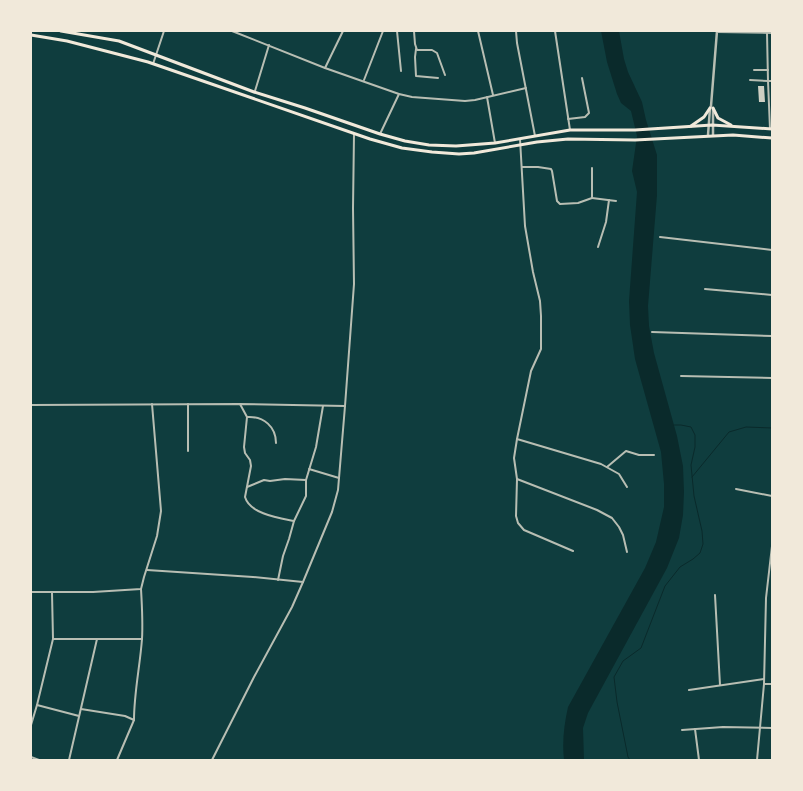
<svg xmlns="http://www.w3.org/2000/svg" width="803" height="791" font-family="'Roboto Serif',serif">
	<style>
		.water { fill: #0a2a2b }
		.lines { fill: none; stroke-linecap: round; stroke-linejoin: round }
		.stream { stroke: #0a2a2b; stroke-width: 1 }
		.building { fill: #cfcfc3 }
		.minor { stroke: #b8beb3; stroke-width: 2 }
		.tertiary { stroke: #b8beb3; stroke-width: 2.5 }
		.secondary { stroke: #f1e9da; stroke-width: 3 }
	</style>
	<rect width="100%" height="100%" fill="#0f3d3e"/>
	<path class="water" d="M601 31H619L624 59 628 72 642 102 646 120 657 155V195L648 306 649 326 654 353 677 436 683 466 684 492 683 515 679 538 667 568 588 713 583 728 584 760H564C562 742 564 725 568 707L645 568 656 542 664 507V484L661 452 635 359 630 325 629 301 637 192 632 171 637 136 631 111 621 103 617 94 607 62Z"/>
	<g class="lines">
		<g class="stream">
			<polyline points="692,477 729,432 746,427 772,428"/>
			<polyline points="630,760 628,757 617,702 614,677 623,661 641,648 665,586 680,567 693,559 700,553 703,544 702,531 694,496 691,465 695,447 695,435 691,427 681,425 674,425"/>
		</g>
	</g>
	<polygon class="building" points="758,86 764,86 765,102 759,102"/>
	<g class="lines">
		<g class="minor">
			<polyline points="232,31 325,68 399,94 412,97 465,101 475,100 526,88"/>
			<polyline points="397,31 401,71"/>
			<polyline points="414,31 415,44 417,50 432,50 437,53 445,75"/>
			<polyline points="478,31 493,95"/>
			<polyline points="516,31 517,43 535,136"/>
			<polyline points="555,31 570,130"/>
			<polyline points="717,32 772,33"/>
			<polyline points="767,33 768,81 772,81"/>
			<polyline points="416,49 415,57 416,76 438,78"/>
			<polyline points="153,64 164,31"/>
			<polyline points="325,68 343,31"/>
			<polyline points="754,70 768,70"/>
			<polyline points="364,80 383,31"/>
			<polyline points="750,80 768,81 770,129"/>
			<polyline points="255,91 269,45"/>
			<polyline points="487,97 495,143"/>
			<polyline points="568,119 585,117 589,113 582,78"/>
			<polyline points="380,134 399,94"/>
			<polyline points="520,139 525,226 533,272 540,301 541,316 541,349 531,371 517,439 601,464 619,474 627,487"/>
			<polyline points="522,167 538,167 551,169 552,171 557,201 560,204 578,203 592,198 592,168"/>
			<polyline points="592,198 616,201"/>
			<polyline points="660,237 772,250"/>
			<polyline points="598,247 606,222 609,200"/>
			<polyline points="705,289 772,295"/>
			<polyline points="652,332 772,336"/>
			<polyline points="681,376 772,378"/>
			<path d="M240 404 247 417 244 447 245 453 250 460 251 466 245 497C250 514 279 518 294 521"/>
			<polyline points="31,405 239,404 345,406 354,284 353,208 354,134"/>
			<path d="M247 417C264 416 276 427 276 443"/>
			<polyline points="517,439 514,458 517,479 516,516 518,523 524,530 573,551"/>
			<polyline points="188,451 188,404"/>
			<polyline points="607,467 626,451 639,455 654,455"/>
			<polyline points="309,469 339,478"/>
			<polyline points="517,479 597,510 612,518 619,527 623,535 627,552"/>
			<polyline points="247,487 264,480 270,481 285,479 306,480"/>
			<polyline points="736,489 772,496"/>
			<polyline points="147,570 253,577 303,582 292,607 254,677 212,760"/>
			<polyline points="278,580 283,556 289,539 294,521 306,496 306,480 316,447 323,406"/>
			<polyline points="303,582 332,512 338,490 345,406"/>
			<polyline points="31,592 93,592 141,589 144,577 157,536 161,511 152,404"/>
			<polyline points="715,595 720,685"/>
			<polyline points="53,639 142,639"/>
			<polyline points="764,684 772,684"/>
			<polyline points="689,690 764,679"/>
			<polyline points="37,705 53,639 52,593"/>
			<path d="M81 709 125 716 134 720C134 693 140 666 142 639 143 622 142 606 141 589"/>
			<polyline points="31,725 37,705 79,716"/>
			<polyline points="695,729 699,760"/>
			<polyline points="682,730 723,727 772,728"/>
			<polyline points="31,757 39,760"/>
			<polyline points="69,760 97,639"/>
			<polyline points="117,760 134,720"/>
			<polyline points="757,760 764,684 766,598 772,546"/>
		</g>
		<g class="tertiary">
			<polyline points="708,135 710,108 711,106 717,31"/>
			<polyline points="713,135 713,108"/>
		</g>
		<g class="secondary">
			<polyline points="61,31 119,41 254,92 305,108 380,134 405,141 429,145 456,146 495,143 570,130 635,130 712,125 772,129"/>
			<polyline points="31,35 67,41 148,62 370,139 402,148 432,152 459,154 474,153 537,142 568,139 635,140 733,135 772,138"/>
			<polyline points="713,108 718,118 731,125"/>
			<polyline points="691,126 704,117 710,108"/>
		</g>
	</g>
	<rect width="803" height="791" fill="none" stroke="#f1e9da" stroke-width="64"/>
</svg>
